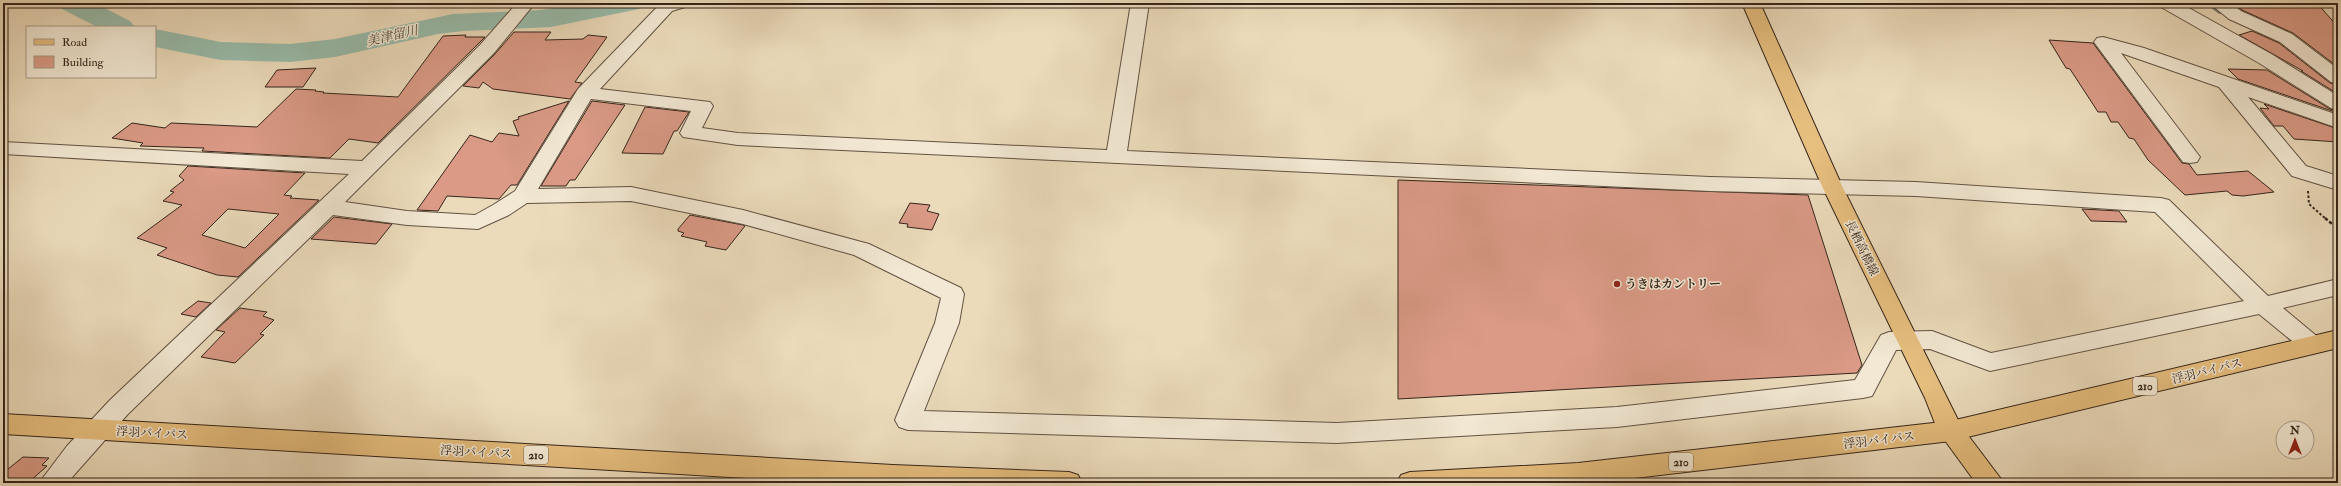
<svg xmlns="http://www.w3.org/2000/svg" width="2341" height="486" font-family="'IM FELL Double Pica','Noto Serif JP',serif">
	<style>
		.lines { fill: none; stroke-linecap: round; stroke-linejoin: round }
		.stream { stroke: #718071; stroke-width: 5.5 }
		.river { fill: #99bcab; fill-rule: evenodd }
		.building { fill: #da9a86; stroke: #35251b; fill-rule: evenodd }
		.minor-casing { stroke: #625243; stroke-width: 2 }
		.major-casing { stroke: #35251b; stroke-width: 2 }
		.highway-casing { stroke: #35251b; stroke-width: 2 }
		.path-far1 { stroke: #35251b; stroke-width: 2; stroke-dasharray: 2.5 2; stroke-linecap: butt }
		.path { stroke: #35251b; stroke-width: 2.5; stroke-dasharray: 3.5 2; stroke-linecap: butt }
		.minor { fill: #f2e8d3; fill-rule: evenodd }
		.major { fill: #e6be7e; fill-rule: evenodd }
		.highway { fill: #e6be7e; fill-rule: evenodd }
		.poi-dot { fill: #8f2418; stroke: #f2e8d3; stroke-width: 1.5 }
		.labels { text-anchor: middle; stroke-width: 3; stroke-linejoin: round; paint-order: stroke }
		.shield { fill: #f2e8d3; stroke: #6e6052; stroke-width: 1 }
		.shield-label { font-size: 11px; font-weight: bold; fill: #35251b }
		.street-label { font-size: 12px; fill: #35251b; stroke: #f2e8d3 }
		.poi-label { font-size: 12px; font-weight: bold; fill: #35251b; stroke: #f2e8d3; text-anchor: start }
		.water-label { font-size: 13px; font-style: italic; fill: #4e4b3f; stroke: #f2e8d3 }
	</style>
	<rect width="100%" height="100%" fill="#ebdbbb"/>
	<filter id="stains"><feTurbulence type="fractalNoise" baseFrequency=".005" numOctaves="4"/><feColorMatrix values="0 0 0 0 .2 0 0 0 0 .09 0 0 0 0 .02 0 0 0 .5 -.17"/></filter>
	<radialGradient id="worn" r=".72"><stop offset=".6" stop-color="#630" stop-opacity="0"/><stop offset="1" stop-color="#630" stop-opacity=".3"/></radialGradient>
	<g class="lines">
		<polyline class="stream" points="2209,3 2220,11"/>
		<g class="river">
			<polygon points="58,3 95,3 130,21 135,27 97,27 62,9"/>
			<polygon points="589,3 643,3 639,9 551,27 464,31 438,34 335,57 290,62 221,60 155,47 155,29 221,42 290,44 335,39 453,14 540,10"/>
		</g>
	</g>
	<g class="building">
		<polygon points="2233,3 2317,3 2338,27 2338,67 2293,33 2242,10"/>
		<polygon points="2252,31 2279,43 2330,83 2338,85 2338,94 2301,71 2303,71 2239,35"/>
		<polygon points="514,32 551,32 545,40 583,39 588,35 607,37 575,82 582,83 570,99 493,89 483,82 479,88 463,86 495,54"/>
		<polygon points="466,35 465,37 485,37 378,143 349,139 330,158 202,151 204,148 140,146 143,143 112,138 132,123 165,128 171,123 257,127 296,89 316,90 315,91 324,92 323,93 398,97 443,36"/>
		<polygon points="2049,40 2093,43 2182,163 2189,164 2197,175 2248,171 2274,192 2243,196 2232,195 2227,191 2185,195 2148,160 2134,139 2129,138 2118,122 2111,122 2106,112 2098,112 2070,69 2066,68"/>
		<polygon points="316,68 303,87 265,87 277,70"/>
		<polygon points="2228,69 2267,70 2330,109 2338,111 2338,113 2238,79"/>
		<polygon points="569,101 517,185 511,185 499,199 447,196 438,211 417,210 470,135 492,142 499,133 519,136 513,121 519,119 518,117"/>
		<polygon points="592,101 625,105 575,180 570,180 566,186 541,186"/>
		<polygon points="2264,104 2338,129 2338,142 2294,139 2283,126 2274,126 2260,108 2269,109"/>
		<polygon points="645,107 689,112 677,131 674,131 663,154 622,153"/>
		<path d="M188 166 305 173 284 195 292 196 290 198 319 200 238 277 217 275 157 255 167 248 137 238 182 205 163 201 174 192 170 191 184 180 179 176ZM228 209 279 214 245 248 202 235Z"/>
		<polygon points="1398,180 1808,195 1862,365 1857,373 1398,399"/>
		<polygon points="910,203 930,205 927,211 939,214 932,230 907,227 908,224 899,223"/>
		<polygon points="2082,209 2119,211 2127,222 2091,221"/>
		<polygon points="690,215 743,225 745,226 726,250 705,246 707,242 681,236 684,233 678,231 678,229"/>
		<polygon points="334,217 392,224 376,244 311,239"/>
		<polygon points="198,301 211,303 196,317 181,314"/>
		<polygon points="240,308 267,312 263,316 274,320 260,334 264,335 235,363 201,357 225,332 216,330"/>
		<polygon points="23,457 49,458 42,465 47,466 28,483 3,483 3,473"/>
	</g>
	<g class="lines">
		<defs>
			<g id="minor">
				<path d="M517 3H535L494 53 345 202 407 211 475 215 493 205 515 191 578 89 661 3H688L685 7 672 11 600 89 710 102 713 106 702 128 738 133 1107 150 1131 3H1149L1127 151 1710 177 1916 182 2161 198 2169 200 2268 296 2338 279V295L2283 308 2319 338 2323 344 2319 350 2311 353 2303 350 2259 314 1990 371 1930 349 1896 350 1872 396 1863 398 1617 427 1337 443 908 430 899 427 895 420 935 323 941 298 854 255 743 224 631 201 527 203 509 215 478 229 407 225 333 215 128 414 67 483H39L67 446 110 400 349 174 3 154V142L362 161 480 45ZM591 99 691 111 680 133 683 137 738 145 1710 191 1916 196 2155 212 2244 301 1991 353 1932 331 1889 332 1881 335 1855 380 1617 407 1337 423 924 411 959 323 964 294 961 288 869 244 743 210 631 187 538 189Z"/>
				<polygon points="2158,3 2180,3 2273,55 2338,96 2338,110 2331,108 2259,63 2161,7"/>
				<polygon points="2209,3 2230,3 2241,11 2292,34 2338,69 2338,84 2331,82 2280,42 2229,19"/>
				<polygon points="2103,37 2144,48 2338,115 2338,128 2248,97 2306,166 2338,176 2338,190 2292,176 2219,87 2121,53 2200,157 2197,162 2190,163 2183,162 2094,42 2097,38"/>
			</g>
			<polygon id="major" points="1742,3 1760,3 1842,186 1961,426 2004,483 1976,483 1938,431 1925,398 1822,186"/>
			<g id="highway">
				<polygon points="2338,330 2338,348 1951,441 1592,483 1397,483 1401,475 1410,472 1578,463 1951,421"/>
				<polygon points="3,414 893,465 1069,472 1078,475 1082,483 831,483 3,434"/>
			</g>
		</defs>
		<use href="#minor" class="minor-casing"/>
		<use href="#major" class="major-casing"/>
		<use href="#highway" class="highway-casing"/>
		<polyline class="path-far1" points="2308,191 2309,204 2326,219"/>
		<polyline class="path" points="2325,218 2338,229"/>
		<use href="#minor" class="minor"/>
		<use href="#major" class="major"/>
		<use href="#highway" class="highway"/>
	</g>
	<circle class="poi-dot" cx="1617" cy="284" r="4"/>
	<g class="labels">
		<g class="shield">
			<rect x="2133" y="377" width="24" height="18" rx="3"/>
			<rect x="524" y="446" width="24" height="18" rx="3"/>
			<rect x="1669" y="453" width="24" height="18" rx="3"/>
		</g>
		<g class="shield-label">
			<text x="2145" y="390">210</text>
			<text x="536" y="459">210</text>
			<text x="1681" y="466">210</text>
		</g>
		<g class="street-label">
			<text transform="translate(1862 248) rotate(64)" y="4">長栖高橋線</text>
			<text transform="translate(2207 371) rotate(-14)" y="4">浮羽バイパス</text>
			<text transform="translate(152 433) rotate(3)" y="4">浮羽バイパス</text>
			<text transform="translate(1879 440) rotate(-7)" y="4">浮羽バイパス</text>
			<text transform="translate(476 452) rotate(3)" y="4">浮羽バイパス</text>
		</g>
		<g class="poi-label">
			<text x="1625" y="288">うきはカントリー</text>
		</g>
		<g class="water-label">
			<text transform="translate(392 35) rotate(-13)" y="5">美津留川</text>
		</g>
	</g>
	<rect width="2341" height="486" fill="none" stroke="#ebdbbb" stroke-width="16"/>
	<rect x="4" y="4" width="2333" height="478" fill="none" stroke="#35251b" stroke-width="2"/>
	<rect x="8" y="8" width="2325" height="470" fill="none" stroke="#35251b"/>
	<rect x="26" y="26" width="130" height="52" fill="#f2e8d3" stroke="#a69a89"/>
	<rect x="34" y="39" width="20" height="6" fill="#e6be7e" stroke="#a69a89"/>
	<text x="62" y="46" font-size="12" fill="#35251b">Road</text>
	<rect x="34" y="56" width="20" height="12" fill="#da9a86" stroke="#a69a89"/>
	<text x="62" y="66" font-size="12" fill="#35251b">Building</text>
	<g transform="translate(2295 440)"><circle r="19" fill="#f2e8d3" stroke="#a69a89"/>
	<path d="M0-3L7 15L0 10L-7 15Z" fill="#8f2418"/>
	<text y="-6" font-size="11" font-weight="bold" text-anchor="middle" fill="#35251b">N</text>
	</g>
	<rect width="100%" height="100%" filter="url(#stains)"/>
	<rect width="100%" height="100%" fill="url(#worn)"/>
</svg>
